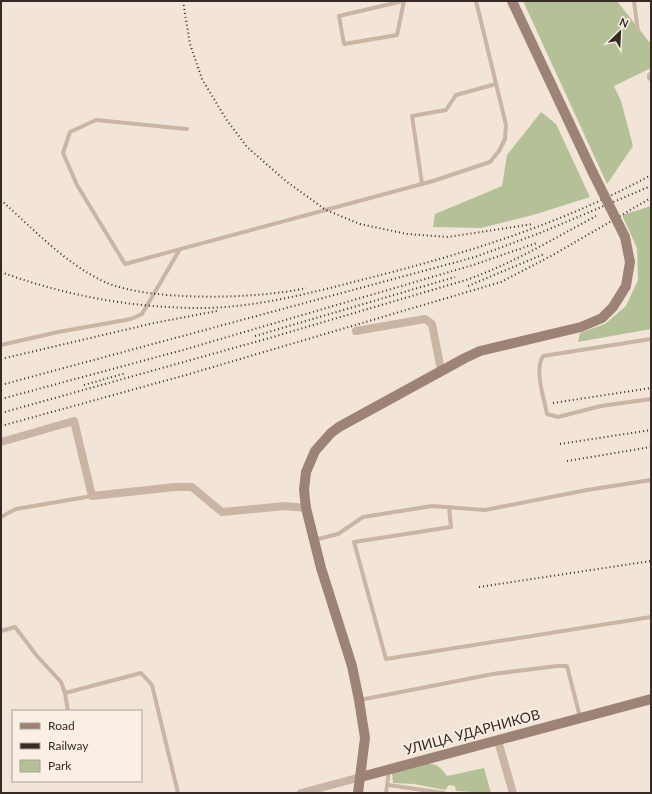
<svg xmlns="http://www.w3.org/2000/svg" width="652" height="794" font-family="Lato,sans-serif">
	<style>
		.green { fill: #b4c197 }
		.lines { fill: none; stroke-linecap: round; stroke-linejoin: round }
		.lane { stroke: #cab4a3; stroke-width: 4 }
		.street { stroke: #cab4a3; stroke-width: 8 }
		.secondary { stroke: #9d8375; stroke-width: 10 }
		.rail { stroke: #352a26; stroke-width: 2; stroke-dasharray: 1 3; stroke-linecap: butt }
		.secondary-bridge { stroke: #9d8375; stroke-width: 10 }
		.labels { text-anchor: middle; stroke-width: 3.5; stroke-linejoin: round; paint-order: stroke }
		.street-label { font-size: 14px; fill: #352a26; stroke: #f9efe4 }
	</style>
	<rect width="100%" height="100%" fill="#f2e5d8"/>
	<g class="green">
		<polygon points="523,1 617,1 650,43 651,68 614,86 621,101 633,146 607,184"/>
		<polygon points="541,112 556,124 590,197 533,215 481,228 433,227 435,214 502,186 507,155"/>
		<polygon points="651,206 651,329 578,342 580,333 605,324 626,306 638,280 637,248 622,215"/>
		<path d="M425 764C437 763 440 767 447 776L484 768 491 793 456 791 455 786 449 785 445 790 414 784 393 783 392 773Z"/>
	</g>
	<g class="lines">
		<g class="lane">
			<polyline points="403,1 339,16 344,44 397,35 404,1"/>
			<polyline points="634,1 638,32"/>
			<polyline points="187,129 96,120 70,132 63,153 77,185 125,264 433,181 490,162 499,151 505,139 506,125 476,1"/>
			<polyline points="422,184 412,116 446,110 456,95 496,84"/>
			<path d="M651 339 543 356C534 371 544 397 547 414L558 417 601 406 651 399"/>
			<polyline points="1,345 58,332 131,319 142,314 180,249"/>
			<polyline points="449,507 451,527 354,542 386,659 651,617"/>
			<polyline points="1,517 16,509 92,496"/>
			<polyline points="314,540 338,534 363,517 432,506 485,510 587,490 651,480"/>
			<polyline points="1,631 15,627 37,656 61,682 65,693 141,673 152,685 178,793"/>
			<polyline points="65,693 68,711"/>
			<polyline points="360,700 493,674 557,666 567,666 580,717"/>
			<polyline points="388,785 444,793"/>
			<polyline points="386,793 389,770"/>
		</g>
		<g class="street">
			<polyline points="651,77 651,76"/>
			<polyline points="356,331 425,319 432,324 441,370"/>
			<polyline points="1,442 74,421 92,496 175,487 192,487 222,512 285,506 306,508"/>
			<polyline points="498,741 513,793"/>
			<polyline points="301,793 361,777"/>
		</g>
		<g class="secondary">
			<polyline points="512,1 593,173"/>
			<polyline points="361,777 651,699"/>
			<polyline points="358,793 365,738 359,700 352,666 321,568 306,508 304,490 306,472 315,451 331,433 339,427 465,358 480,351 581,327 602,318 613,307 626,286 630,262 625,237"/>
		</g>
		<g class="rail">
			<polyline points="183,1 190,44 202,79 226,119 247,147 287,182 326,210 360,224 407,234 448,237 533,224"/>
			<path d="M1 200C32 228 67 265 105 282 149 302 259 299 306 288"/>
			<path d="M1 272C63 295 128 307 194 308 250 309 307 294 361 280 461 255 560 225 651 175"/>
			<polyline points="468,286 544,254"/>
			<polyline points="255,336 455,277"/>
			<polyline points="1,359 154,323 217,311"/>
			<polyline points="1,385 475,257 540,233 651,186"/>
			<polyline points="84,385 126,373"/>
			<polyline points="1,399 183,350 473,265 537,243"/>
			<polyline points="553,403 651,388"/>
			<path d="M1 413 266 339 466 280C512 264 553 239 596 216"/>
			<polyline points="1,426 186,375 501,282 553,255 651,198"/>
			<polyline points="560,444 651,430"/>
			<polyline points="567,461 651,447"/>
			<polyline points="479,587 651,561"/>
		</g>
		<polyline class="secondary-bridge" points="593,173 625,237"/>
	</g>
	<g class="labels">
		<g class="street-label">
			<text transform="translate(472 732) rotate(-15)" y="5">УЛИЦА УДАРНИКОВ</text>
		</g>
	</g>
	<rect width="652" height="794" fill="none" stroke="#352a26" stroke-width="4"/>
	<rect x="12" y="710" width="130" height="72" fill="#f9efe4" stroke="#aba098"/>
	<rect x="20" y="723" width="20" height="6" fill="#9d8375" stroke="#aba098"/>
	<text x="48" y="730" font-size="12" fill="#352a26">Road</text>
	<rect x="20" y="743" width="20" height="6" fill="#352a26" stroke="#aba098"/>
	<text x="48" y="750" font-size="12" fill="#352a26">Railway</text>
	<rect x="20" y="760" width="20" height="12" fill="#b4c197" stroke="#aba098"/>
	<text x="48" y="770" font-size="12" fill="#352a26">Park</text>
	<g transform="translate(620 32) rotate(24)" stroke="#f9efe4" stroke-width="3" paint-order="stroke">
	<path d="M0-3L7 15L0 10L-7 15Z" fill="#352a26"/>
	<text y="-6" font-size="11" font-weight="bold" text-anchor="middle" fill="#352a26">N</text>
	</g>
</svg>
